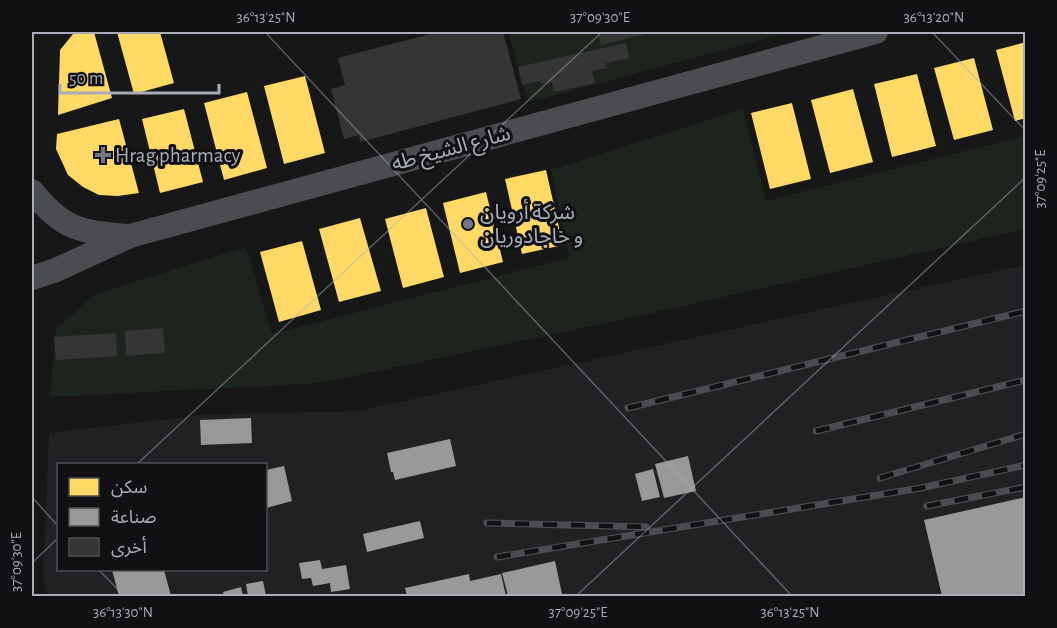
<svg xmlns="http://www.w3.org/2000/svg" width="1057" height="628" font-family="'Alegreya Sans','Noto Sans Arabic',sans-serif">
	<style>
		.built { fill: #212123; fill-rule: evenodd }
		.green { fill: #1d241e }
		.homes { fill: #ffd966 }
		.industry { fill: #999 }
		.building { fill: #353536 }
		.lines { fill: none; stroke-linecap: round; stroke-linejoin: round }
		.street { stroke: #4b4c50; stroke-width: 24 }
		.rail-casing { stroke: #4b4c4f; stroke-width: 7 }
		.rail { stroke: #111113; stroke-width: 4.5; stroke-dasharray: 14; stroke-linecap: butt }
		.ticks { fill: none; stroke: #a8adb8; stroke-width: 1.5; stroke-opacity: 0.45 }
		.poi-dot { fill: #757880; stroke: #111113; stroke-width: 2 }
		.labels { text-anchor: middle; stroke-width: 6; stroke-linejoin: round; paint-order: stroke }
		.street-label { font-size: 21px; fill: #a8adb8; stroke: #111113 }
		.poi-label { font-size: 21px; fill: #a8adb8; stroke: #111113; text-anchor: start }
		.neatline { fill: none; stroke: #a8adb8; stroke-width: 2 }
		.ticks-label { font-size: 15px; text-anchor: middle; fill: #a8adb8 }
	</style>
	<rect width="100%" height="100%" fill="#171717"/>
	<path class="built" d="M1025 265V596H48L43 575 49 433 203 415 358 411ZM58 464H266V570H58Z"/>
	<g class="green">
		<polygon points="508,32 790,32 529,102"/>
		<polygon points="743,109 766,201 1025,136 1025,229 625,319 320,383 50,397 56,329 96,294 246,247 272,334 569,258 551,170"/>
	</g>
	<g class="homes">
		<polygon points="81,32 94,32 112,98 58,115 60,50 73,34"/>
		<polygon points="117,32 160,32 174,83 134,94"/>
		<polygon points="1026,42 1026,118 1015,121 996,50"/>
		<polygon points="974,58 993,130 954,140 934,68"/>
		<polygon points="917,74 936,146 892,157 874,84"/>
		<polygon points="305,76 325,153 284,164 264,86"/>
		<polygon points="853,89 873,162 830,173 811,100"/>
		<polygon points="247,92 267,168 224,180 204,103"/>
		<polygon points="792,103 811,179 770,189 751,113"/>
		<polygon points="184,109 203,182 160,193 142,119"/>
		<polygon points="119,119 139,193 118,196 99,195 83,187 68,175 56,149 57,134"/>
		<polygon points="546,170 563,245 522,254 505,179"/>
		<polygon points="486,192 503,262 460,273 443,203"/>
		<polygon points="426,208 444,277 403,288 385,219"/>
		<polygon points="360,218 381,291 339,302 319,229"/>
		<polygon points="302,241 321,310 279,322 260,252"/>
	</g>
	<g class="industry">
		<polygon points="251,418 252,443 201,445 200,420"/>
		<polygon points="450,439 456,466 395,480 393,472 391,472 387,453"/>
		<polygon points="688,456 696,491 664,498 655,464"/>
		<polygon points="284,466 292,501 266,508 266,470"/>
		<polygon points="653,469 660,497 642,501 635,474"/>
		<polygon points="1026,497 1026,596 942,596 924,520"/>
		<polygon points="420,521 424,538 367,552 363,534"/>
		<polygon points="320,560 322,569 346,565 350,589 331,592 330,583 313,586 311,578 302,579 299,563"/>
		<polygon points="555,561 562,594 552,596 508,596 502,573"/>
		<polygon points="112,570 164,570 171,596 119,596"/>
		<polygon points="469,574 470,581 501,574 506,596 407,596 405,588"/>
		<polygon points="263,581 266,596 248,596 246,584"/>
		<polygon points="241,587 243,596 224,596 223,592"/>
	</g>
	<g class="building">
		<polygon points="438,32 503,32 521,99 360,142 359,135 344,139 331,89 345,85 338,58"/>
		<polygon points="598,32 650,32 651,33 601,45"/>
		<polygon points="626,43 629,58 606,63 608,68 592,71 595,83 554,92 552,82 541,84 540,81 522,85 518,67"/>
		<polygon points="163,328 165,353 126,356 125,331"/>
		<polygon points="116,333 117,356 56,360 54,337"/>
	</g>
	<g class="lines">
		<g class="street">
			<path d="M32 191C62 229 80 232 127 236"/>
			<polyline points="32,278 56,270 130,236 876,32"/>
		</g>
		<defs>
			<g id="rail">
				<polyline points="628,408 1026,311"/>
				<polyline points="816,431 1026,380"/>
				<polyline points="880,478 1026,434"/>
				<polyline points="927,506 1026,487"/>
				<polyline points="487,523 646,527"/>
				<polyline points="497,557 921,488 1026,465"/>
			</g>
		</defs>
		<use href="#rail" class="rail-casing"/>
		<use href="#rail" class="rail"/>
	</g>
	<path class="ticks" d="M265 32 792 596M932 32 1026 131M137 464 602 32M32 497 58 526M32 563 58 538M99 570 124 596M576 596 1026 177"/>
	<g class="poi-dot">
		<path d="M100 146h6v6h6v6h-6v6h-6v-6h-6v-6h6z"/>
		<circle cx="468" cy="224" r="6"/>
	</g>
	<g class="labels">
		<g class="street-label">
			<text transform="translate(451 148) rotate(-15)" y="7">شارع الشيخ طه</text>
		</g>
		<g class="poi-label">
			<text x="115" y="162">Hrag pharmacy</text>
			<text x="480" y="219">شركة أرويان<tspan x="480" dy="24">و خاجادوريان</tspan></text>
		</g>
	</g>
	<rect width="1057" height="628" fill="none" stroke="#111113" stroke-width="66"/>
	<rect x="57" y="463" width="210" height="108" fill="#111113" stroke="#4d4f55" stroke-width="1.5"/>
	<rect x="69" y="478" width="30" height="18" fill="#ffd966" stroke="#4d4f55" stroke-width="1.5"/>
	<text x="111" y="493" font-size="18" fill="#a8adb8">سكن</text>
	<rect x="69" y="508" width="30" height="18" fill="#999999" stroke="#4d4f55" stroke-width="1.5"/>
	<text x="111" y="523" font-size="18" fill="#a8adb8">صناعة</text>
	<rect x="69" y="538" width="30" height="18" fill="#353536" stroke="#4d4f55" stroke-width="1.5"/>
	<text x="111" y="553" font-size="18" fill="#a8adb8">أخرى</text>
	<path d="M60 84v9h159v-9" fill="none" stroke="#a8adb8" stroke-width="3"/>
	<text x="69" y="84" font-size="18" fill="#a8adb8" stroke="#111113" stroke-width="4.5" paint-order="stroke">50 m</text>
	<rect x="33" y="33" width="991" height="562" class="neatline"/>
	<g class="ticks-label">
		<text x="266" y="22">36°13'25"N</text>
		<text x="600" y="22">37°09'30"E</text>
		<text x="934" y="22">36°13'20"N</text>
		<text transform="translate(1040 179) rotate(-90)" y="5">37°09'25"E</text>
		<text transform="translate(16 562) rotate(-90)" y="5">37°09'30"E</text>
		<text x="123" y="617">36°13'30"N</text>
		<text x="578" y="617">37°09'25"E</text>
		<text x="790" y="617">36°13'25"N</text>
	</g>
</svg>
